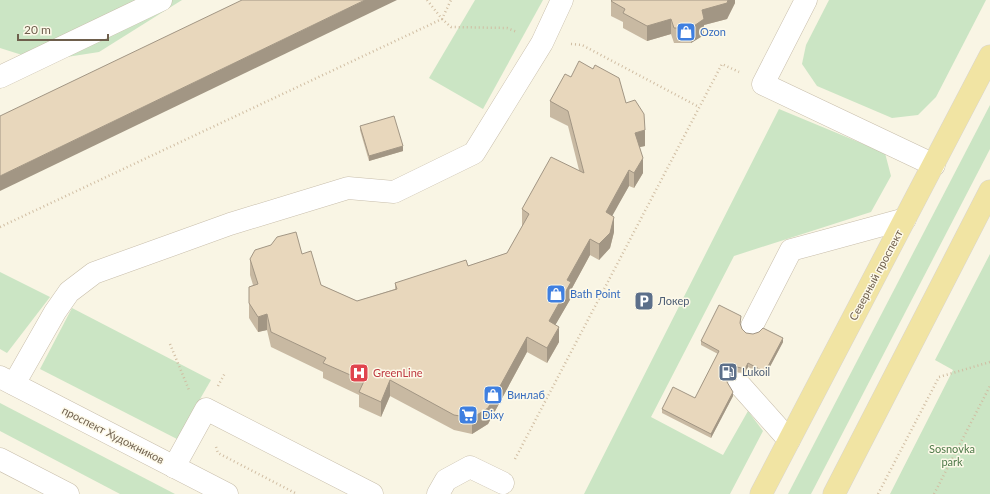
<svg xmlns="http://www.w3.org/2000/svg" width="990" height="494" font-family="Lato,sans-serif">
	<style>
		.green { fill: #cbe5c4 }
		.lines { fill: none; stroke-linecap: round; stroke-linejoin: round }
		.minor-casing { stroke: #c8beab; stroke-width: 23 }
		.major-casing { stroke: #d9d5d0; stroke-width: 23 }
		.path { stroke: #d0bda2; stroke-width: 2.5; stroke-dasharray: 1 3; stroke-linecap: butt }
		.minor { stroke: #fff; stroke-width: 22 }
		.major { stroke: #f1e4a3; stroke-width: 22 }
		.wall { fill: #c8b9a2 }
		.shaded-wall { fill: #a29684 }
		.building { fill: #e8d7bc; stroke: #a29684 }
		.labels { text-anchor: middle; stroke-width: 3; stroke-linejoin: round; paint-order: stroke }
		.shop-label { font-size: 11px; fill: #366cbe; stroke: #fdf9e9; text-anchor: start }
		.street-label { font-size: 11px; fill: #6e5f4c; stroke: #fdf9e9 }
		.service-label { font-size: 11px; fill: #4e5e75; stroke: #fdf9e9; text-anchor: start }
		.health-label { font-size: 11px; fill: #be3a42; stroke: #fdf9e9; text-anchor: start }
		.park-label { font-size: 11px; fill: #4e7949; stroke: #fdf9e9 }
	</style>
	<rect width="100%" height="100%" fill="#f9f5e4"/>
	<g class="green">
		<polygon points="0,0 182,0 99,52 41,61 0,48"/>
		<polygon points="475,0 543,0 483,109 429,78"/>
		<polygon points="829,0 986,0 936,97 918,115 892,118 817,86 802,64 806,45"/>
		<polygon points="990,105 990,149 811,494 788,494"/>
		<polygon points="779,109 885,153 891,176 871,212 734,256 651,417 723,455 748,411 763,431 730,494 584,494"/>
		<polygon points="990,254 990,494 890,494 953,370 935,360"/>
		<polygon points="0,272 50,297 7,353 0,349"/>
		<polygon points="72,308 211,380 177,439 40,369"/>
		<polygon points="0,403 175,494 120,494 0,431"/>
	</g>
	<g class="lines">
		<defs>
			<g id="minor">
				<polyline points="806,0 763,84 934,165"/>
				<polyline points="0,77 161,0"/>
				<polyline points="752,326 791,250 905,219"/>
				<polyline points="0,377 227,494"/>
				<polyline points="14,384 55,312 69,292 94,273 230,224 348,188 394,192 474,153 542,43 562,0"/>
				<polyline points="739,384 789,440"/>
				<polyline points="0,459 68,494"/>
				<polyline points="174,467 206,409 372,494"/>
				<polyline points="438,494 446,480 470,467 503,483"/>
			</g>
			<g id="major">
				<polyline points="761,494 990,56"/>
				<polyline points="834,494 990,191"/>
			</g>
		</defs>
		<use href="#minor" class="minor-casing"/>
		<use href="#major" class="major-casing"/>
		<g class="path">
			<polyline points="427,0 442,19 451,27 507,28 517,32"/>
			<polyline points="571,44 582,45 699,107"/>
			<polyline points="0,227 442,19 451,0"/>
			<polyline points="170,344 189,390"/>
			<polyline points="218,386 225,373"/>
			<polyline points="216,447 218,453 297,494"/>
			<polyline points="515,459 722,64 739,72"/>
			<polyline points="878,494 939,377 990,362"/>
			<polyline points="934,494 990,386"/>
		</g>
		<use href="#minor" class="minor"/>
		<use href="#major" class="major"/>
	</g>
	<g class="wall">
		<polygon points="735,0 735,3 727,19 704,25 704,35 691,43 674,43 671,34 647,41 623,28 623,22 611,16 611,1"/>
		<polygon points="571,77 626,103 645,146 640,147 643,173 634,188 629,186 612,215 614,232 610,248 599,260 590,255 571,290 571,298 555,325 559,342 547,363 527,352 488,424 472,434 454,430 390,396 381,417 359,407 359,395 323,378 323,372 271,347 267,330 258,332 249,318 249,287 253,285 250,275 250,259 302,254 321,285 357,301 395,289 395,283 468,266 507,253 523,225 522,225 522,209 579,170 568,126 550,117 550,101"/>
		<polygon points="360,126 403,151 369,161 360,130"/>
		<polygon points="741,321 740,324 742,329 746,333 783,342 765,376 748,367 745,373 737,372 730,375 727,380 727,382 733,396 711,438 662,413 662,409 695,398 718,354 701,345 701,341"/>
	</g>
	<g class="shaded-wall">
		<polygon points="365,0 397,0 0,191 0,176"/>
		<polygon points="728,0 735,0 735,3 727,19 704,25 704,35 691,43 691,28 702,10"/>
		<polygon points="671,19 671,34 647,41 647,26"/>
		<polygon points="645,130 645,146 635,148 635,133"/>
		<polygon points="403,146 403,151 369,161 369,156"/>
		<polygon points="643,158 643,173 634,188 634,173"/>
		<polygon points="629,170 629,186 606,227 606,212"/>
		<polygon points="614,217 614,232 610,248 599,260 599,244"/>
		<polygon points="590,239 590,255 571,290 571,298 549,336 549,321 567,280"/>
		<polygon points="267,314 267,330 258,332 258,317"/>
		<polygon points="559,327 559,342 547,363 547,348"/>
		<polygon points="527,337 527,352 488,424 472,434 472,418"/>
		<polygon points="783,338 783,342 765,376 765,372"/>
		<polygon points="748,363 748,367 745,373 745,369"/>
		<polygon points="737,367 737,372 730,375 727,380 727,386 727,375 730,371"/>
		<polygon points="390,380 390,396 381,417 381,402"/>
		<polygon points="733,392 733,396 711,438 711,434"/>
	</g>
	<g class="building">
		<polygon points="242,0 365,0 0,176 0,116"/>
		<polygon points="612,0 728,0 727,3 702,10 704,19 691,28 674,28 671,19 647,26 623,13 625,9 611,1"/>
		<polygon points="579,61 593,69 595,65 619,78 626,103 635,100 644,114 645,130 635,133 643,158 634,173 629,170 606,212 614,217 610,233 599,244 590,239 567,280 571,282 549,321 559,327 547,348 527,337 488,408 472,418 454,415 390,380 381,402 359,392 364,381 323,363 326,358 271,332 267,314 258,317 249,303 249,287 258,284 250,259 255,250 271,245 277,237 296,232 302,254 311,251 321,285 357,301 397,289 395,283 466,260 468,266 507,253 529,214 522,209 551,157 584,173 568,111 550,101 565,74 571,77"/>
		<polygon points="394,116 403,146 369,156 360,126"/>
		<polygon points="719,305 741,316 740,323 742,329 746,333 753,334 759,332 763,328 783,338 765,372 748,363 745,369 737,367 730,371 727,375 727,382 733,392 711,434 662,409 673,387 695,398 719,351 701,341"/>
	</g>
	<defs>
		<symbol id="shop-square" viewBox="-11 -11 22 22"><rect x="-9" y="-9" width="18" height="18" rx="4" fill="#3f7fe0" stroke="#fdf9e9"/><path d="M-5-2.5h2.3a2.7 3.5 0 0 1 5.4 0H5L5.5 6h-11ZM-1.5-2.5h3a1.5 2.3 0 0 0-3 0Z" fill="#fff"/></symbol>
		<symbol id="parking-square" viewBox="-11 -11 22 22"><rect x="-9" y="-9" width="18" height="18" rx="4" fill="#5c6f8a" stroke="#fdf9e9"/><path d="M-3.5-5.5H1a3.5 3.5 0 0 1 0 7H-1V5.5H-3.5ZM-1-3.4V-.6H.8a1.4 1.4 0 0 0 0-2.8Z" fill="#fff"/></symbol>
		<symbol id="fuel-square" viewBox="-11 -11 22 22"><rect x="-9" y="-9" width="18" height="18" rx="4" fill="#5c6f8a" stroke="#fdf9e9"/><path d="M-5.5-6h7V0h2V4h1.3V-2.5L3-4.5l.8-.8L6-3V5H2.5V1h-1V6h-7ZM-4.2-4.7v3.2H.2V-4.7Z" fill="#fff"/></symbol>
		<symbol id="hospital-square" viewBox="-11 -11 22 22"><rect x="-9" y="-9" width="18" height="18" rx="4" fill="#e0444e" stroke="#fdf9e9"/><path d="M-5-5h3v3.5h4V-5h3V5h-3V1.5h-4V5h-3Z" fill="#fff"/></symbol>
		<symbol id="supermarket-square" viewBox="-11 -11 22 22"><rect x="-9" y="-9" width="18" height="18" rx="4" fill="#3f7fe0" stroke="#fdf9e9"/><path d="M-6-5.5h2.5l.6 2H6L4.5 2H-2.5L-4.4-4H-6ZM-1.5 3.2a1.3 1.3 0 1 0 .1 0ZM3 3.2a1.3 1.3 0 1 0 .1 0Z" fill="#fff"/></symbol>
	</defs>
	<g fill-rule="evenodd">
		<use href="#shop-square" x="675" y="21" width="22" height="22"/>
		<use href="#shop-square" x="545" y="283" width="22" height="22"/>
		<use href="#parking-square" x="633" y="290" width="22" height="22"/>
		<use href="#fuel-square" x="717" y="361" width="22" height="22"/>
		<use href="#hospital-square" x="348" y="362" width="22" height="22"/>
		<use href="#shop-square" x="482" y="384" width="22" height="22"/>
		<use href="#supermarket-square" x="457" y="404" width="22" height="22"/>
	</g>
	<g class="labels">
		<g class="shop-label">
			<text x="700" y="36">Ozon</text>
			<text x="570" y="298">Bath Point</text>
			<text x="507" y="399">Винлаб</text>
			<text x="482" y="419">Dixy</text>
		</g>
		<g class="street-label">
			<text transform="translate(876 275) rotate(-62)" y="4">Северный проспект</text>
			<text transform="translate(113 435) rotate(27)" y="4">проспект Художников</text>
		</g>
		<g class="service-label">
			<text x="658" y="305">Локер</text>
			<text x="742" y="376">Lukoil</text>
		</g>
		<g class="health-label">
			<text x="373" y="377">GreenLine</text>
		</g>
		<g class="park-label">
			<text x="952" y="453">Sosnovka<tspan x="952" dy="13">park</tspan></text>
		</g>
	</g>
	<path d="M18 34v6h90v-6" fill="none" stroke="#6e5f4c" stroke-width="2"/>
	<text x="24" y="34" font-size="12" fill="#6e5f4c" stroke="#fdf9e9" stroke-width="3" paint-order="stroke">20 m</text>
</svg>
